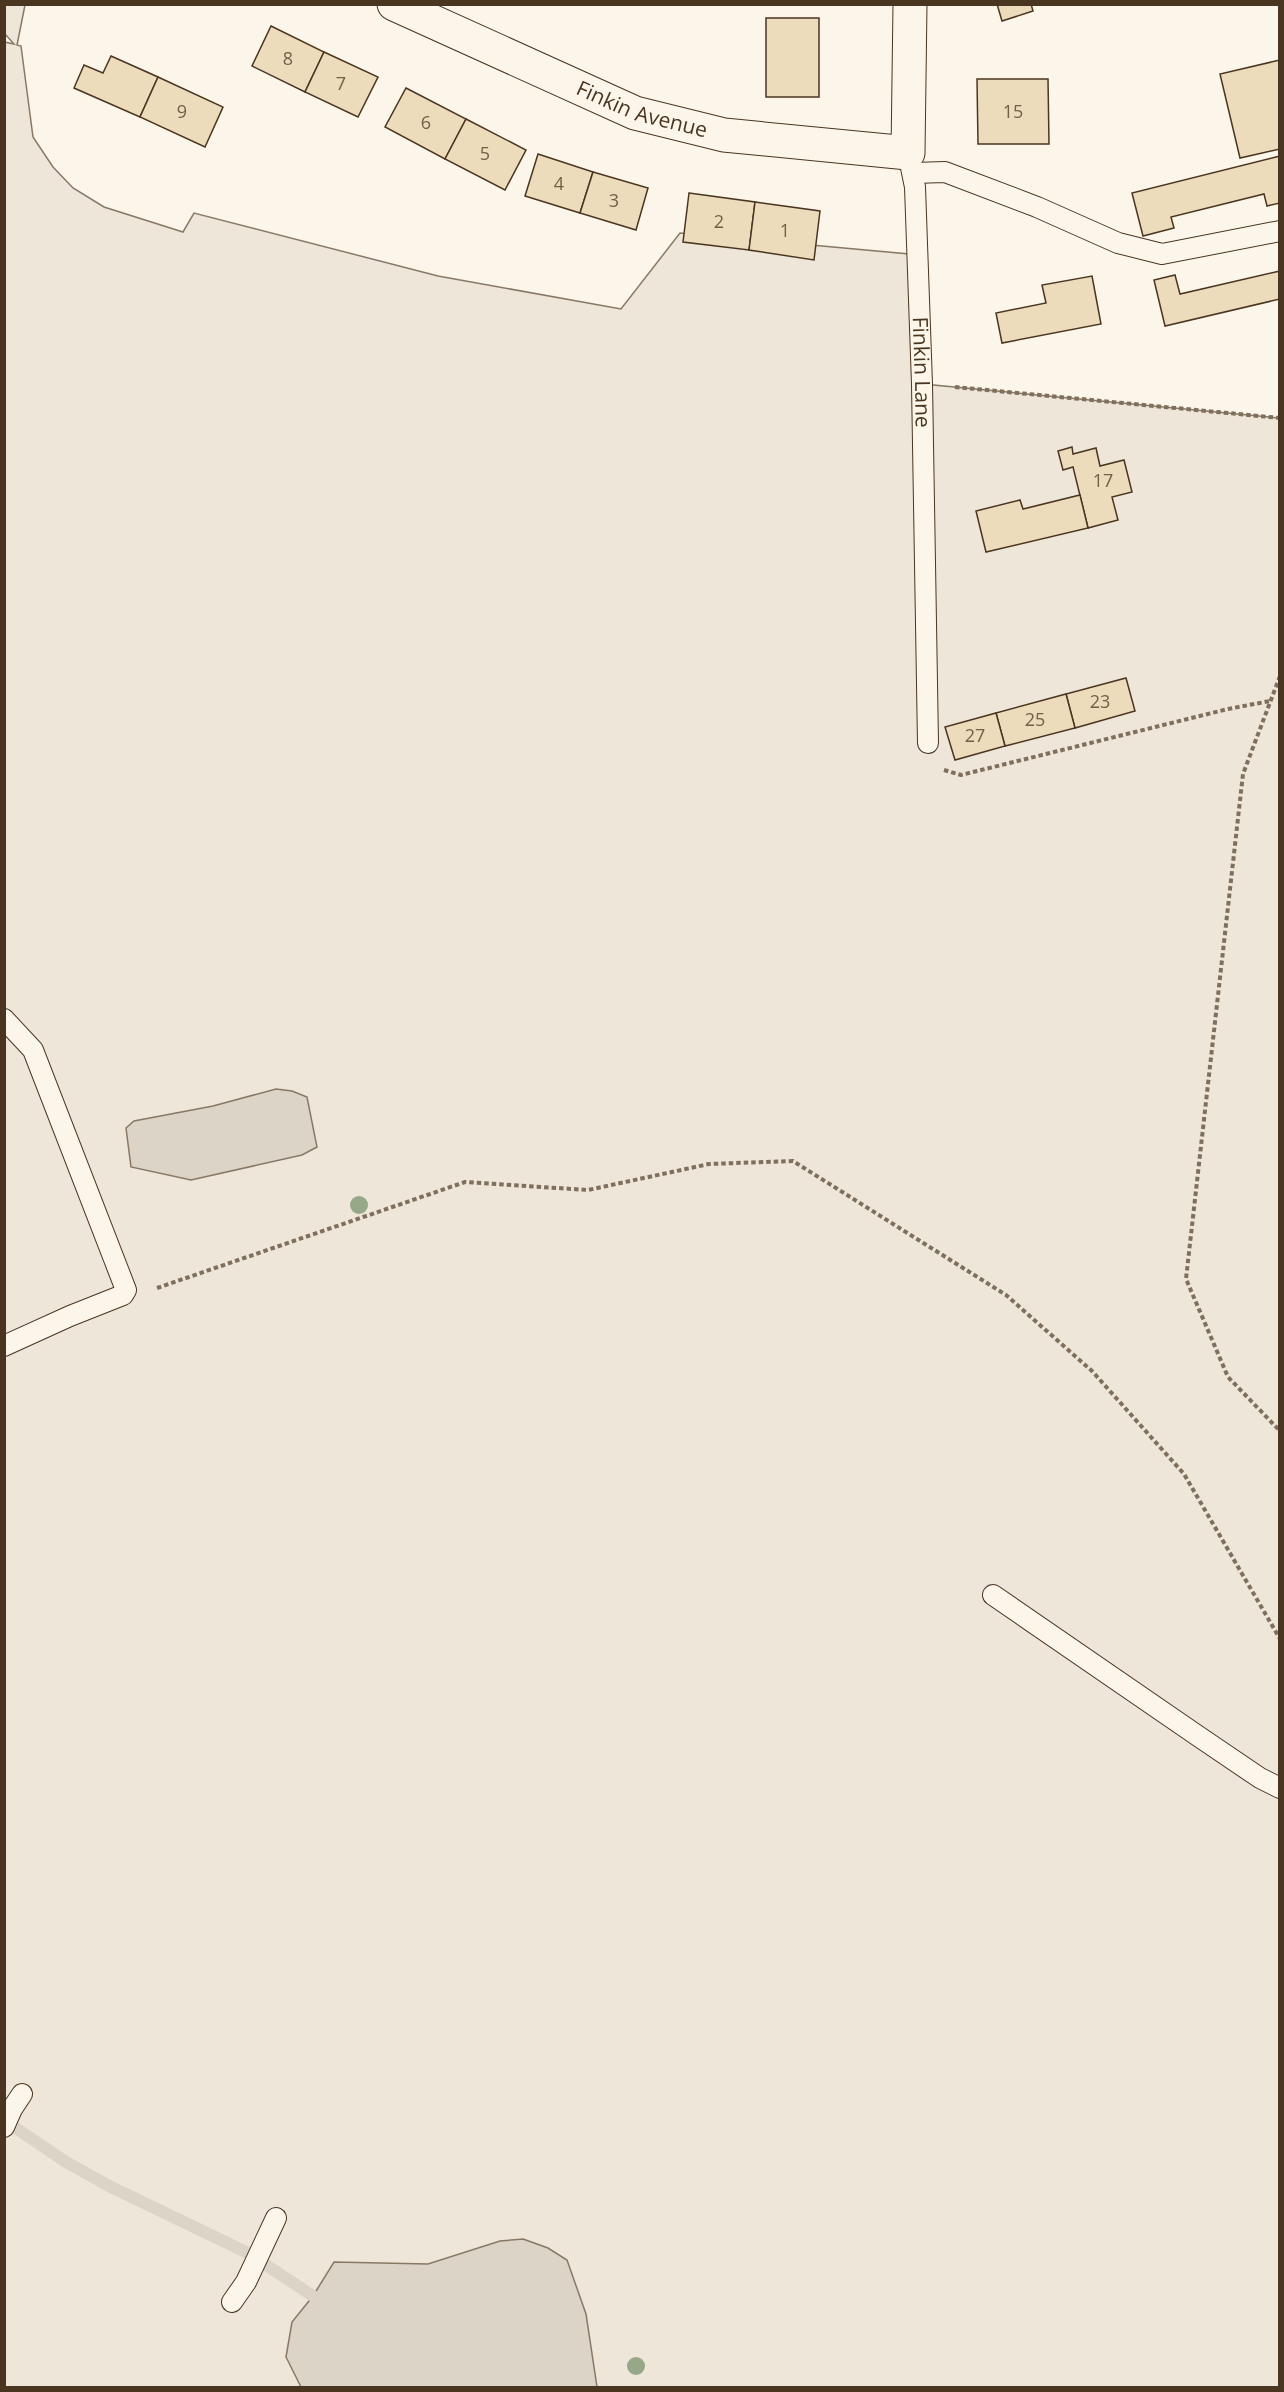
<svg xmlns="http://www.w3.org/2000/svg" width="1284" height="2392" font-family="'Open Sans',sans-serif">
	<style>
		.green { fill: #ede6d9; stroke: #887966; stroke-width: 1.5 }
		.water { fill: #dcd4c6; stroke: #887966; stroke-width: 1.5 }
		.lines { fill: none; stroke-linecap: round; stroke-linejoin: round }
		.stream { stroke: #dcd4c6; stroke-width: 12 }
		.building { fill: #ecdcbc; stroke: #4a3520; stroke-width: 1.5 }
		.lane-casing { stroke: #4a3520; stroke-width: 22 }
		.street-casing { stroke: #4a3520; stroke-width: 35 }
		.path { stroke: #7f6f5c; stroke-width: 4; stroke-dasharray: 4.5 3; stroke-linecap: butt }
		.lane { stroke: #fbf6e9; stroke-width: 20 }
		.street { stroke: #fbf6e9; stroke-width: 33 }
		.tree { fill: #96a887 }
		.labels { text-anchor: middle; stroke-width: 4.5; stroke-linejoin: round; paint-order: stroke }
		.number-label { font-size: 18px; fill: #725f47 }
		.street-label { font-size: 21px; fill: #4a3520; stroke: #fbf6e9 }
	</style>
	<rect width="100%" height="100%" fill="#fbf6e9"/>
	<polygon class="green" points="5,5 25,5 17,45 21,46 33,137 53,167 73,188 104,207 183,232 194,213 438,276 621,309 680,233 920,255 923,384 1279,418 1279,2387 5,2387 4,42 14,44 5,34"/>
	<g class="water">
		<polygon points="276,1089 292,1091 307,1097 317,1147 302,1155 191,1180 131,1167 126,1128 134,1121 213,1106"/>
		<polygon points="523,2239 548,2248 567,2260 586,2314 597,2387 301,2387 286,2357 292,2322 313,2296 334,2262 428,2264 500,2241"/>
	</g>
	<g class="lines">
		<polyline class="stream" points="4,2124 17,2129 66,2162 111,2187 248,2253 313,2296"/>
	</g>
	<g class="building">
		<polygon points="997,4 1031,4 1033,11 1002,21"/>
		<rect x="766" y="18" width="53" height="79"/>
		<polygon points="271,26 324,52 305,92 252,66"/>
		<polygon points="324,52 378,77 358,117 305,92"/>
		<polygon points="111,56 158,77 140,117 74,88 84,65 103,73"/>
		<polygon points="1280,60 1280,149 1240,158 1220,74"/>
		<polygon points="158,77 223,107 205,147 140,117"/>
		<polygon points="977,79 1048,79 1049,144 978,144"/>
		<polygon points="406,88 466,119 445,159 385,127"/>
		<polygon points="466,119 526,150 505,190 445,159"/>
		<polygon points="538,154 593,172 580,213 525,196"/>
		<polygon points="1280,156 1280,203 1267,206 1264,194 1171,217 1174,228 1143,236 1132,193"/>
		<polygon points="593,172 648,188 636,230 580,213"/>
		<polygon points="689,193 755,202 749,250 683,242"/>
		<polygon points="755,202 820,211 814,260 749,250"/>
		<polygon points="1280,271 1280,299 1165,326 1154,280 1175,275 1180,294"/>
		<polygon points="1092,276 1101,324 1002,343 996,313 1046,303 1042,285"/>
		<polygon points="1072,447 1073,454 1096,448 1100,466 1124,460 1132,492 1112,497 1118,520 1088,528 1073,467 1063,470 1058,451"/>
		<polygon points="1080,495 1088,528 986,552 976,511 1020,500 1023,509"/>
		<polygon points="1126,678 1135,711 1075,728 1066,694"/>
		<polygon points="1066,694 1075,728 1005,746 996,713"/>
		<polygon points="996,713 1005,746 955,760 945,727"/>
	</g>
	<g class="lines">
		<defs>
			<g id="lane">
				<path id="s1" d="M908 153 915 187 922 384 928 743"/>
				<polyline points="913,173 945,172 1037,207 1118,243 1162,254 1280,231"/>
				<polyline points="4,1019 33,1050 126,1290 123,1295 70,1316 4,1346"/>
				<polyline points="993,1595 1198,1736 1260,1778 1280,1788"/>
				<polyline points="4,2127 12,2109 22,2094"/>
				<polyline points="232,2302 246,2282 276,2218"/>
			</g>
			<g id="street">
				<path id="s2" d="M394 4 635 113 724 135 908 153 910 4"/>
			</g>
		</defs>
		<use href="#lane" class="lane-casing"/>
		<use href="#street" class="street-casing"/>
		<g class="path">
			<polyline points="955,387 1280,418"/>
			<polyline points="1280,676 1243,774 1186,1279 1228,1377 1280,1431"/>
			<polyline points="944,770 961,775 1228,709 1270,701"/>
			<polyline points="157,1288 465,1182 588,1190 709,1164 793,1161 1006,1295 1092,1371 1184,1474 1280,1639"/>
		</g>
		<use href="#lane" class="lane"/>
		<use href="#street" class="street"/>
	</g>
	<g class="tree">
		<circle cx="359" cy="1205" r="9"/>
		<circle cx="636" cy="2366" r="9"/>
	</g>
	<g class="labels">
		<g class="number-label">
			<text x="288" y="65">8</text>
			<text x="341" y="90">7</text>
			<text x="182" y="118">9</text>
			<text x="1013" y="118">15</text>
			<text x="426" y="129">6</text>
			<text x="485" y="160">5</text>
			<text x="559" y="190">4</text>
			<text x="614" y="207">3</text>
			<text x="719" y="228">2</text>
			<text x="785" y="237">1</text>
			<text x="1103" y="487">17</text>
			<text x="1100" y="708">23</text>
			<text x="1035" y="726">25</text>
			<text x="975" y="742">27</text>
		</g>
		<g class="street-label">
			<text dy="7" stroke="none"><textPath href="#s2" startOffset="270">Finkin Avenue</textPath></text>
			<text dy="7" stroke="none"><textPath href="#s1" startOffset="220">Finkin Lane</textPath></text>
		</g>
	</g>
	<rect width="1284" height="2392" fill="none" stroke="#4a3520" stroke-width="12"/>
</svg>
